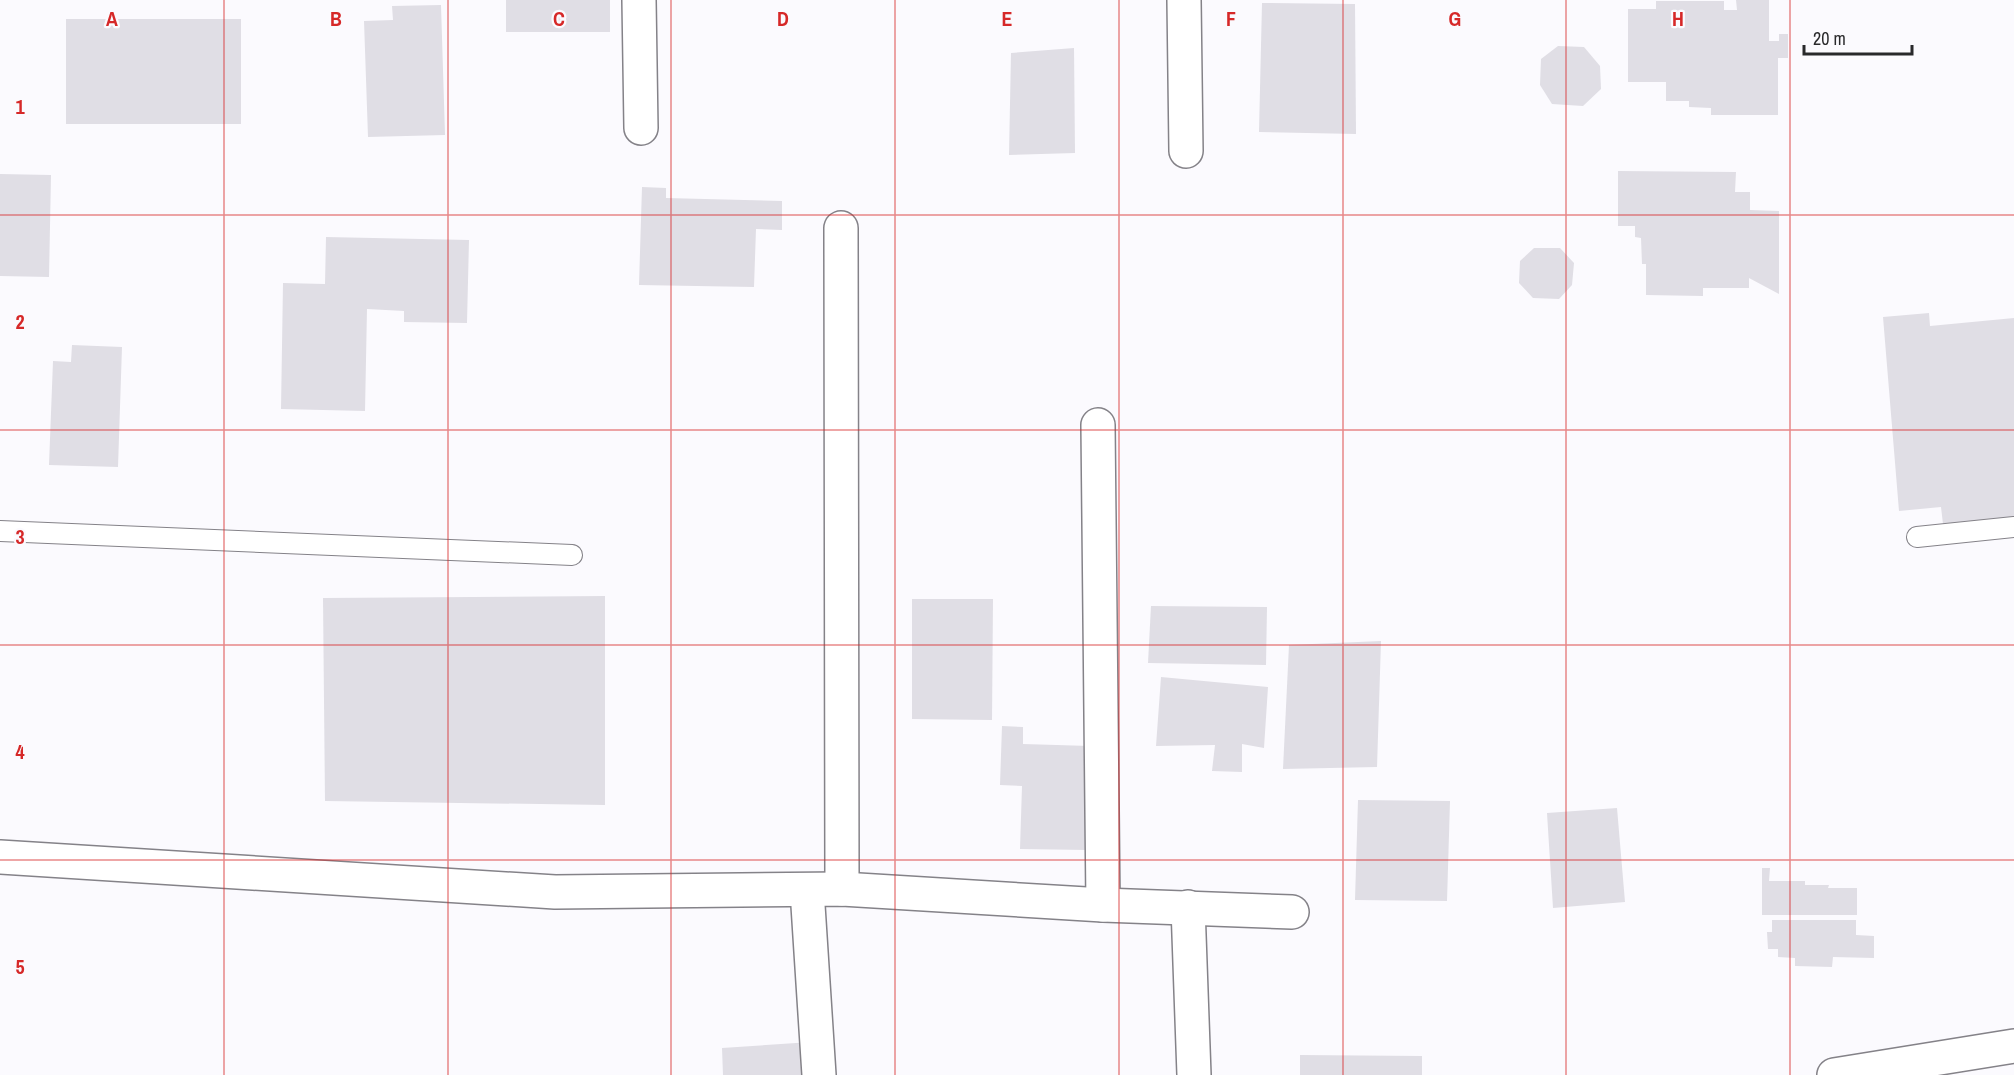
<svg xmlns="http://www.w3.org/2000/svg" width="2014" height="1075" font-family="'Archivo Narrow',sans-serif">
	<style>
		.building { fill: #e0dee5 }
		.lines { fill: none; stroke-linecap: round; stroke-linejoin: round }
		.lane-casing { stroke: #848288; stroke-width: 22 }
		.street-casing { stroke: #848288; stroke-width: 36 }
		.lane { stroke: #fff; stroke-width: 20 }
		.street { stroke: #fff; stroke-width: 33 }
		.grid { fill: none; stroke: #d62828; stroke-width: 1.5; stroke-opacity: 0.55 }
		.grid-label { font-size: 20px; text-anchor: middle; font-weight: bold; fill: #d62828; stroke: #fbfafe; stroke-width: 4.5; stroke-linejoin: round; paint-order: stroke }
	</style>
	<rect width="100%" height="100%" fill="#fbfafe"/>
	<g class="building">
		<rect x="506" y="0" width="104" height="32"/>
		<polygon points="1736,0 1769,0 1769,41 1779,41 1779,34 1788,34 1788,58 1778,58 1778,115 1711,115 1711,108 1689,107 1689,101 1666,101 1666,82 1628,82 1628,9 1656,9 1656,1 1724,1 1724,10 1737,10"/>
		<polygon points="1262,3 1355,4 1356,134 1259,132"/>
		<polygon points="441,5 445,135 368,137 364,21 393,20 392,6"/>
		<rect x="66" y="19" width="175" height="105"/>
		<polygon points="1558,46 1584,47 1600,66 1601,89 1583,106 1552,104 1540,85 1541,59"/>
		<polygon points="1074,48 1075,153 1009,155 1011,53"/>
		<polygon points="1618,171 1736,172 1735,192 1750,192 1750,210 1779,211 1779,294 1749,278 1749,288 1703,288 1703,296 1646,295 1646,264 1642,264 1641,238 1635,237 1635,226 1618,226"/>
		<polygon points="0,174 51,175 49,277 0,276"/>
		<polygon points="642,187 666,188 666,198 782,201 782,230 756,229 754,287 639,285"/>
		<polygon points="326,237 469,240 467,323 404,322 404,311 367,309 365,411 281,409 283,283 325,284"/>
		<polygon points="1534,248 1560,248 1574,263 1572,285 1559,299 1533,298 1519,283 1520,261"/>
		<polygon points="1929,313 1930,326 2014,318 2014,517 1943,524 1941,507 1899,511 1883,317"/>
		<polygon points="72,345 122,347 118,467 49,465 53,361 71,362"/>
		<polygon points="605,596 605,805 325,801 323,598"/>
		<polygon points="912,599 993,599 992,720 912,719"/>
		<polygon points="1151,606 1267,607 1266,665 1148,663"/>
		<polygon points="1381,641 1377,767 1283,769 1289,645"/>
		<polygon points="1161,677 1268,687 1264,748 1242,744 1242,772 1212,771 1215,745 1156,746"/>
		<polygon points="1002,726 1023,727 1023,744 1090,746 1087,850 1020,849 1022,786 1000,785"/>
		<polygon points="1358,800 1450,801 1447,901 1355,900"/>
		<polygon points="1617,808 1625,902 1553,908 1547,813"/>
		<polygon points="1762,868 1770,868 1769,881 1805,881 1805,885 1829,885 1828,888 1857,888 1857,915 1762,915"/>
		<polygon points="1772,920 1856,920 1856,935 1874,936 1874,958 1833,957 1832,967 1795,966 1795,958 1778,957 1778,949 1768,949 1767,932 1772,932"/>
		<polygon points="811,1042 813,1075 723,1075 722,1048"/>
		<polygon points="1300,1055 1422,1056 1422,1075 1300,1075"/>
	</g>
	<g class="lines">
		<defs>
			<g id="lane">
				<polyline points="0,531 572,555"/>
				<polyline points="1917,537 2014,527"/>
			</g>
			<g id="street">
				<polyline points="639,0 641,128"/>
				<polyline points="1184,0 1186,151"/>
				<polyline points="841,228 842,889"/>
				<polyline points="1098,425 1103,905"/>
				<polyline points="0,857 555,892 842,889 1103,905 1292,912"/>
				<polyline points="807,890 819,1075"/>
				<polyline points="1188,907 1194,1075"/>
				<polyline points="1834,1075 2014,1046"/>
			</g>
		</defs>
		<use href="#lane" class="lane-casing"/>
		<use href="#street" class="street-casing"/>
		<use href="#lane" class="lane"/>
		<use href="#street" class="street"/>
	</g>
	<path class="grid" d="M224 0V1075M448 0V1075M671 0V1075M895 0V1075M1119 0V1075M1343 0V1075M1566 0V1075M1790 0V1075M0 215H2014M0 430H2014M0 645H2014M0 860H2014"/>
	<g class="grid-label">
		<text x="112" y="26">A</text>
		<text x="336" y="26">B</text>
		<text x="559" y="26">C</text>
		<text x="783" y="26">D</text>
		<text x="1007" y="26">E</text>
		<text x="1231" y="26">F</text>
		<text x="1455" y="26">G</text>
		<text x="1678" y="26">H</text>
		<text x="20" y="114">1</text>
		<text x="20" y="329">2</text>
		<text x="20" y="544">3</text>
		<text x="20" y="759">4</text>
		<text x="20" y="974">5</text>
	</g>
	<path d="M1804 45v9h108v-9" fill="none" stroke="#29292b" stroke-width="3"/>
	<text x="1813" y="45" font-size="18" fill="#29292b" stroke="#fbfafe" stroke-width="4.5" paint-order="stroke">20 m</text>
</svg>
